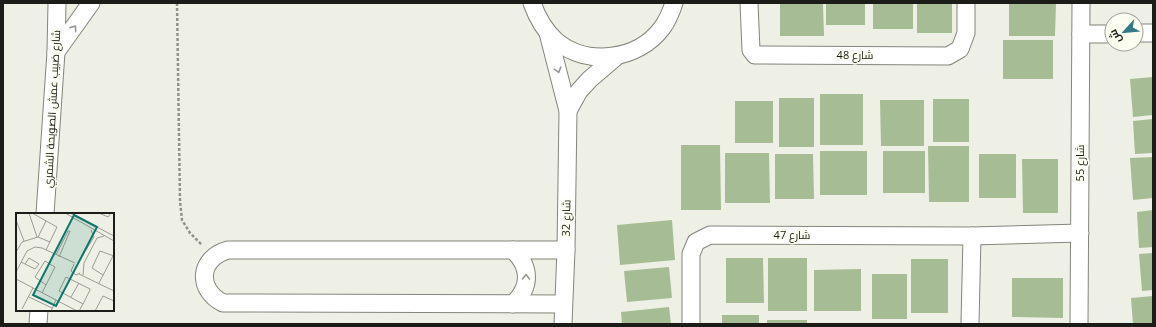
<svg xmlns="http://www.w3.org/2000/svg" width="1156" height="327" font-family="'Open Sans',Cairo,sans-serif">
	<style>
		.building { fill: #a6bc94 }
		.lines { fill: none; stroke-linecap: round; stroke-linejoin: round }
		.minor-casing { stroke: #84857b; stroke-width: 19 }
		.path { stroke: #919189; stroke-width: 2.5; stroke-dasharray: 3 2; stroke-linecap: butt }
		.minor { stroke: #fff; stroke-width: 17 }
		.oneway { stroke: #999997 }
		.labels { text-anchor: middle; stroke-width: 3.5; stroke-linejoin: round; paint-order: stroke }
		.street-label { font-size: 11px; fill: #1c1c18; stroke: #fcfef2 }
		.inset-road { fill: none; stroke: #9b9b93; stroke-width: 1 }
		.view { fill: #0f766e; fill-opacity: 0.15; stroke: #0f766e; stroke-width: 2 }
		.inset-edge { fill: none; stroke: #1c1c18; stroke-width: 2 }
	</style>
	<rect width="100%" height="100%" fill="#eff0e5"/>
	<g class="building">
		<polygon points="780,3 823,3 824,36 780,36"/>
		<rect x="826" y="3" width="39" height="22"/>
		<rect x="873" y="3" width="40" height="26"/>
		<rect x="917" y="3" width="35" height="30"/>
		<polygon points="1009,3 1056,3 1055,36 1009,36"/>
		<rect x="1003" y="40" width="50" height="39"/>
		<polygon points="1153,77 1153,115 1133,117 1130,79"/>
		<rect x="820" y="94" width="43" height="51"/>
		<rect x="779" y="98" width="35" height="49"/>
		<rect x="933" y="99" width="36" height="43"/>
		<polygon points="880,100 924,100 924,146 881,146"/>
		<rect x="735" y="101" width="38" height="42"/>
		<polygon points="1153,119 1153,153 1135,154 1133,121"/>
		<polygon points="681,145 720,145 721,210 681,210"/>
		<polygon points="928,146 969,146 969,202 929,202"/>
		<rect x="820" y="151" width="47" height="44"/>
		<rect x="883" y="151" width="42" height="42"/>
		<polygon points="725,153 769,153 770,203 725,203"/>
		<polygon points="775,154 813,154 814,199 775,199"/>
		<rect x="979" y="154" width="37" height="44"/>
		<polygon points="1153,157 1153,198 1133,200 1130,158"/>
		<polygon points="1022,159 1058,159 1058,213 1023,213"/>
		<polygon points="1153,210 1153,247 1139,248 1137,212"/>
		<polygon points="672,220 675,260 620,265 617,225"/>
		<polygon points="1153,253 1153,290 1142,291 1139,254"/>
		<polygon points="726,258 763,258 764,303 726,303"/>
		<rect x="768" y="258" width="39" height="53"/>
		<rect x="911" y="259" width="37" height="54"/>
		<polygon points="669,267 672,298 627,302 624,271"/>
		<polygon points="861,269 861,311 814,311 814,270"/>
		<rect x="872" y="274" width="35" height="45"/>
		<polygon points="1012,278 1063,278 1063,318 1012,317"/>
		<polygon points="1153,296 1153,324 1133,324 1131,298"/>
		<polygon points="669,307 671,324 622,324 621,312"/>
		<rect x="722" y="315" width="37" height="9"/>
		<rect x="767" y="320" width="40" height="4"/>
	</g>
	<g class="lines">
		<defs>
			<g id="minor">
				<path d="M532 3C537 17 545 31 556 41 588 67 638 60 662 28 668 20 671 12 674 3"/>
				<polyline points="749,3 751,50 755,55 948,56 960,49 966,33 966,3"/>
				<polyline points="548,33 568,111 566,250 563,324"/>
				<polyline points="1136,33 1153,33"/>
				<polyline points="1081,34 1112,34"/>
				<polyline points="56,52 91,3"/>
				<polyline points="568,111 579,91 590,79 617,56"/>
				<polyline points="45,214 56,52 57,3"/>
				<path d="M513 304C531 287 531 267 513 250"/>
				<path d="M563 304 223 303C196 289 199 258 228 250H566"/>
				<polyline points="38,324 39,310"/>
				<polyline points="691,324 691,254 696,242 710,235 972,236 1080,233"/>
				<polyline points="970,324 972,236"/>
				<polyline points="1079,324 1081,3"/>
			</g>
		</defs>
		<use href="#minor" class="minor-casing"/>
		<polyline class="path" points="177,3 180,201 182,220 190,233 202,245"/>
		<use href="#minor" class="minor"/>
	</g>
	<defs><path id="oneway-chevron" d="M-2-3.5L2.5 0L-2 3.5" fill="none" stroke-width="1.6" stroke-linecap="round" stroke-linejoin="round"/></defs>
	<g class="oneway">
		<use href="#oneway-chevron" transform="translate(74 28) rotate(-55)"/>
		<use href="#oneway-chevron" transform="translate(558 70) rotate(73)"/>
		<use href="#oneway-chevron" transform="translate(526 277) rotate(-90)"/>
	</g>
	<g class="labels">
		<g class="street-label">
			<text x="855" y="59">شارع 48</text>
			<text transform="translate(52 109) rotate(-87)" y="4">شارع ضبيب عمش الصويحة الشمري</text>
			<text transform="translate(1080 163) rotate(-90)" y="4">شارع 55</text>
			<text transform="translate(566 218) rotate(-89)" y="4">شارع 32</text>
			<text x="792" y="239">شارع 47</text>
		</g>
	</g>
	<g transform="translate(16 213)">
		<rect width="98" height="98" fill="#eff0e5"/>
		<path class="inset-road" d="M13 0 21 24M16 0 41 14 30 37M49 0 98 28M54 0 98 23M83 0 92 4 95 0M0 7 8 28M22 24 30 8M0 39 6 29 22 24 34 29M40 42 52 18H54L43 44M5 49 19 56 23 51 13 45 9 51M62 50 78 24 75 17M58 51 55 58 60 62 64 60M0 59 11 38 19 34 26 35 59 50M63 61 98 78M67 62 68 50 81 25 88 23M87 62 76 55 84 38 98 43M0 66 61 98M83 70 97 43M26 80 39 54 29 48 19 64 30 72M13 84 36 95M55 84 63 70M6 96 17 75M35 98 40 87M63 98 67 91 74 77V76L50 64 43 78 67 91M79 98 87 83 98 88"/>
		<path class="view" d="M58 2 81 14 40 93 17 82Z"/>
		<rect width="98" height="98" class="inset-edge"/>
	</g>
	<rect width="1156" height="327" fill="none" stroke="#1c1c18" stroke-width="8"/>
	<g transform="translate(1124 32) rotate(243)"><circle r="19" fill="#fcfef2" stroke="#a2a49b"/>
	<path d="M0-3L7 15L0 10L-7 15Z" fill="#337986"/>
	<text y="-6" font-size="11" font-weight="bold" text-anchor="middle" fill="#1c1c18">ش</text>
	</g>
</svg>
